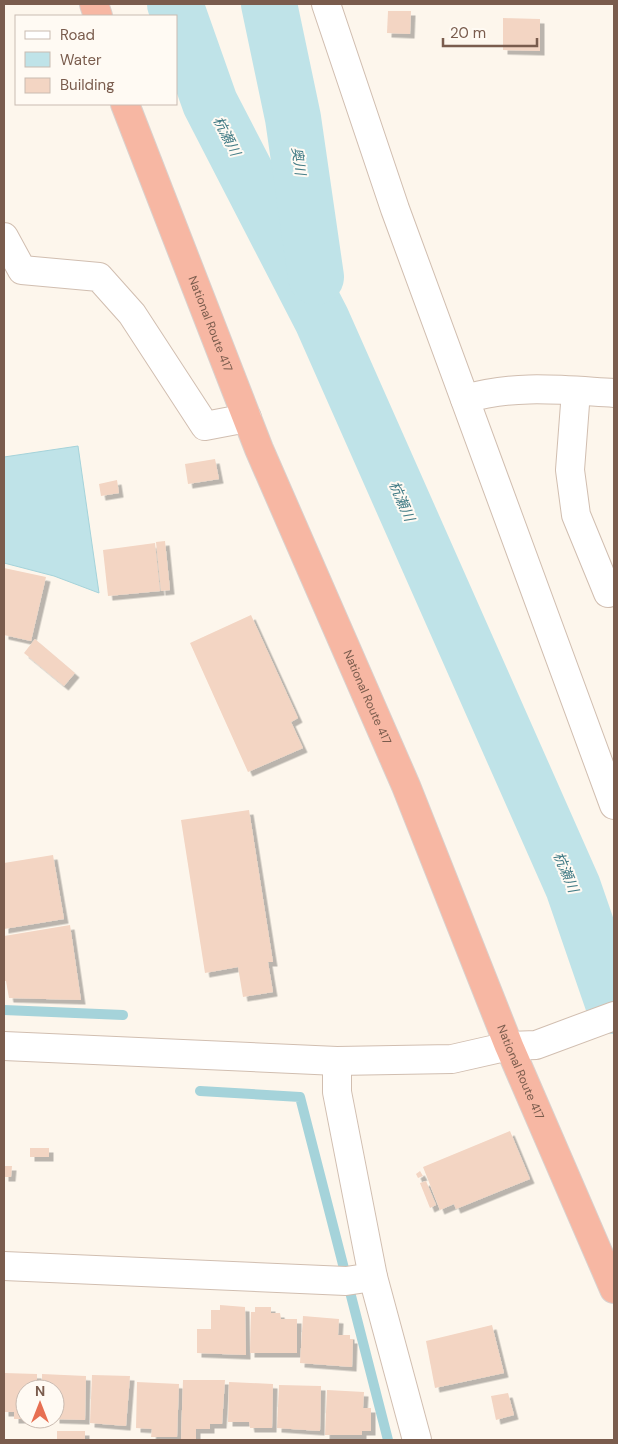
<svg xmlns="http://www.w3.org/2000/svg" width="618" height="1444" font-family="'DM Sans','Noto Sans JP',sans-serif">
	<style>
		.water { fill: #bfe3e8; stroke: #a5d3da }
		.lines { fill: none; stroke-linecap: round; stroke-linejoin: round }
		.stream { stroke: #a5d3da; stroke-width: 10 }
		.river { stroke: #bfe3e8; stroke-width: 56 }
		.building { fill: #f3d5c3; filter: url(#shadow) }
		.minor-casing { stroke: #d1beb0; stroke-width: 30 }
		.highway-casing { stroke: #dad1cd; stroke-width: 30 }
		.minor { stroke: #fff; stroke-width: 28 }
		.highway { stroke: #f7b7a3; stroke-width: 28 }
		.labels { text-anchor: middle; stroke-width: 4; stroke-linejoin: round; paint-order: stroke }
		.street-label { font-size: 12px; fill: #7a5c4d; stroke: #fffaf3 }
		.water-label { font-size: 14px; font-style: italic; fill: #437c86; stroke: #fffaf3 }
	</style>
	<defs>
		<filter id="shadow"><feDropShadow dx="4.5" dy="4.5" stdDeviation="0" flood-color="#0004"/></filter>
	</defs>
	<rect width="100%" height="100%" fill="#fdf6ec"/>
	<polygon class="water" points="78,446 99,593 54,576 4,563 4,457"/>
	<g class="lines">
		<g class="stream">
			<polyline points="4,1010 123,1015"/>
			<polyline points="200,1091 300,1097 388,1440"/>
		</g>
		<g class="river">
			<polyline points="175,4 210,103 322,320 573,887 614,1006"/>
			<polyline points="269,4 293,118 316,277"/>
		</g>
	</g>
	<g class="building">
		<polygon points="388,11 411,11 410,34 387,33"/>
		<polygon points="503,18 540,19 540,51 503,50"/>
		<polygon points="215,459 219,479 188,484 185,464"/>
		<polygon points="117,480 119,493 101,496 99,484"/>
		<polygon points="165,541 170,590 161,591 156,542"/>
		<polygon points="155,543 160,591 108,596 103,550"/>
		<polygon points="4,568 46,577 31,641 4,635"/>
		<polygon points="251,615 298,718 291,722 303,748 248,772 190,643"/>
		<polygon points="35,639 75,673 64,686 24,653"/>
		<polygon points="249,810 273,962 268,962 273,992 243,997 238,967 205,973 181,820"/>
		<polygon points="53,855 64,919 4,929 4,863"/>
		<polygon points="70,925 81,1000 9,998 6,981 4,981 4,936"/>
		<polygon points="510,1131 530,1179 456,1209 454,1204 440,1210 423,1167"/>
		<rect x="30" y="1148" width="19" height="9"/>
		<polygon points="4,1166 12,1166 11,1177 4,1177"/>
		<polygon points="420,1171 423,1176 418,1178 416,1174"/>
		<polygon points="426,1181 436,1205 430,1208 420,1183"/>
		<polygon points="220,1305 245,1307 246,1355 197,1353 197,1329 211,1329 211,1310 220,1310"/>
		<polygon points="255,1307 271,1307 271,1313 280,1313 281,1319 297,1319 297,1353 250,1353 251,1312 255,1312"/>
		<polygon points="303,1316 339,1319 338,1335 350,1335 350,1339 353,1339 352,1367 300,1363"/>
		<polygon points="492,1325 504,1373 435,1388 426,1341"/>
		<polygon points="4,1373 37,1374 37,1389 25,1389 25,1419 14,1419 14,1412 4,1412"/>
		<polygon points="42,1374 86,1376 85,1420 55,1419 55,1389 42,1389"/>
		<polygon points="92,1375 130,1376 126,1426 90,1423"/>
		<polygon points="183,1380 225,1380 222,1424 210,1424 210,1429 196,1429 196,1439 181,1439"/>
		<polygon points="137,1382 179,1384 177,1437 151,1437 152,1429 136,1428"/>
		<polygon points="229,1382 273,1384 272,1428 250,1428 249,1422 228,1422"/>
		<polygon points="279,1385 321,1386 320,1431 277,1428"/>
		<polygon points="327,1390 364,1392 363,1408 371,1408 371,1431 362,1431 362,1435 325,1435"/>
		<polygon points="508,1393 514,1415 496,1420 491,1396"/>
		<rect x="57" y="1431" width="28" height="9"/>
	</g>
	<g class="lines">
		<defs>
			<g id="minor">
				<polyline points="326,4 395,209 614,805"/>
				<polyline points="4,237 22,270 99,277 132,314 205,426 247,418"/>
				<polyline points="576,391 570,470 576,515 608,593"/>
				<path d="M465 399C516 384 562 390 614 393"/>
				<polyline points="4,1046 337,1061 452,1059 509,1046 536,1045 614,1016"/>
				<polyline points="337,1061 337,1092 373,1277 417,1440"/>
				<polyline points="4,1266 346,1281 373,1277"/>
			</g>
			<g id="highway">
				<polyline points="94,4 98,16"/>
				<path id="s1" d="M125 104 259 449 406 786 509 1046 614 1289"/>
			</g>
		</defs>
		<use href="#minor" class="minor-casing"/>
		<use href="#highway" class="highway-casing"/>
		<use href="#minor" class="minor"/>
		<use href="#highway" class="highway"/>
	</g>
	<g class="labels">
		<g class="street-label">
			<text dy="4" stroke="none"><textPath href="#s1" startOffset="236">National Route 417</textPath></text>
			<text dy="4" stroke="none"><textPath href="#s1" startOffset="641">National Route 417</textPath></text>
			<text dy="4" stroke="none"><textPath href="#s1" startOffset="1046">National Route 417</textPath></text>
		</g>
		<g class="water-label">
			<text transform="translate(227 136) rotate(63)" y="5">杭瀬川</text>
			<text transform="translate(299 161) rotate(82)" y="5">奥川</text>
			<text transform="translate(402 501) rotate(66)" y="5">杭瀬川</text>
			<text transform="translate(566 872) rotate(67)" y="5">杭瀬川</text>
		</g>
	</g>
	<rect width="618" height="1444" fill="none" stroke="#7a5c4d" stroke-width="10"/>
	<rect x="15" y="15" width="162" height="90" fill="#fffaf3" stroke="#cabbb1"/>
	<rect x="25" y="31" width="25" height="8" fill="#ffffff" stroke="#cabbb1"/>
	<text x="60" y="40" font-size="15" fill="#7a5c4d">Road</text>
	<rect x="25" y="52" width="25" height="15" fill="#bfe3e8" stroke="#cabbb1"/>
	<text x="60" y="65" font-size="15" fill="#7a5c4d">Water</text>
	<rect x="25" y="78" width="25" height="15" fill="#f3d5c3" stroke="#cabbb1"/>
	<text x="60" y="90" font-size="15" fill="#7a5c4d">Building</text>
	<g transform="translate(40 1404)"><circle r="24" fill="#fffaf3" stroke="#cabbb1"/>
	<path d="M0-4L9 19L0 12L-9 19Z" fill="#e76f51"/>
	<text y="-8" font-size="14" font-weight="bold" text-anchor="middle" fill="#7a5c4d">N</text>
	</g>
	<path d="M443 38v8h94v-8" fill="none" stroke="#7a5c4d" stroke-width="2.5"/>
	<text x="450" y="38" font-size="15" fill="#7a5c4d" stroke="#fffaf3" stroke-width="4" paint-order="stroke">20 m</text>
</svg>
